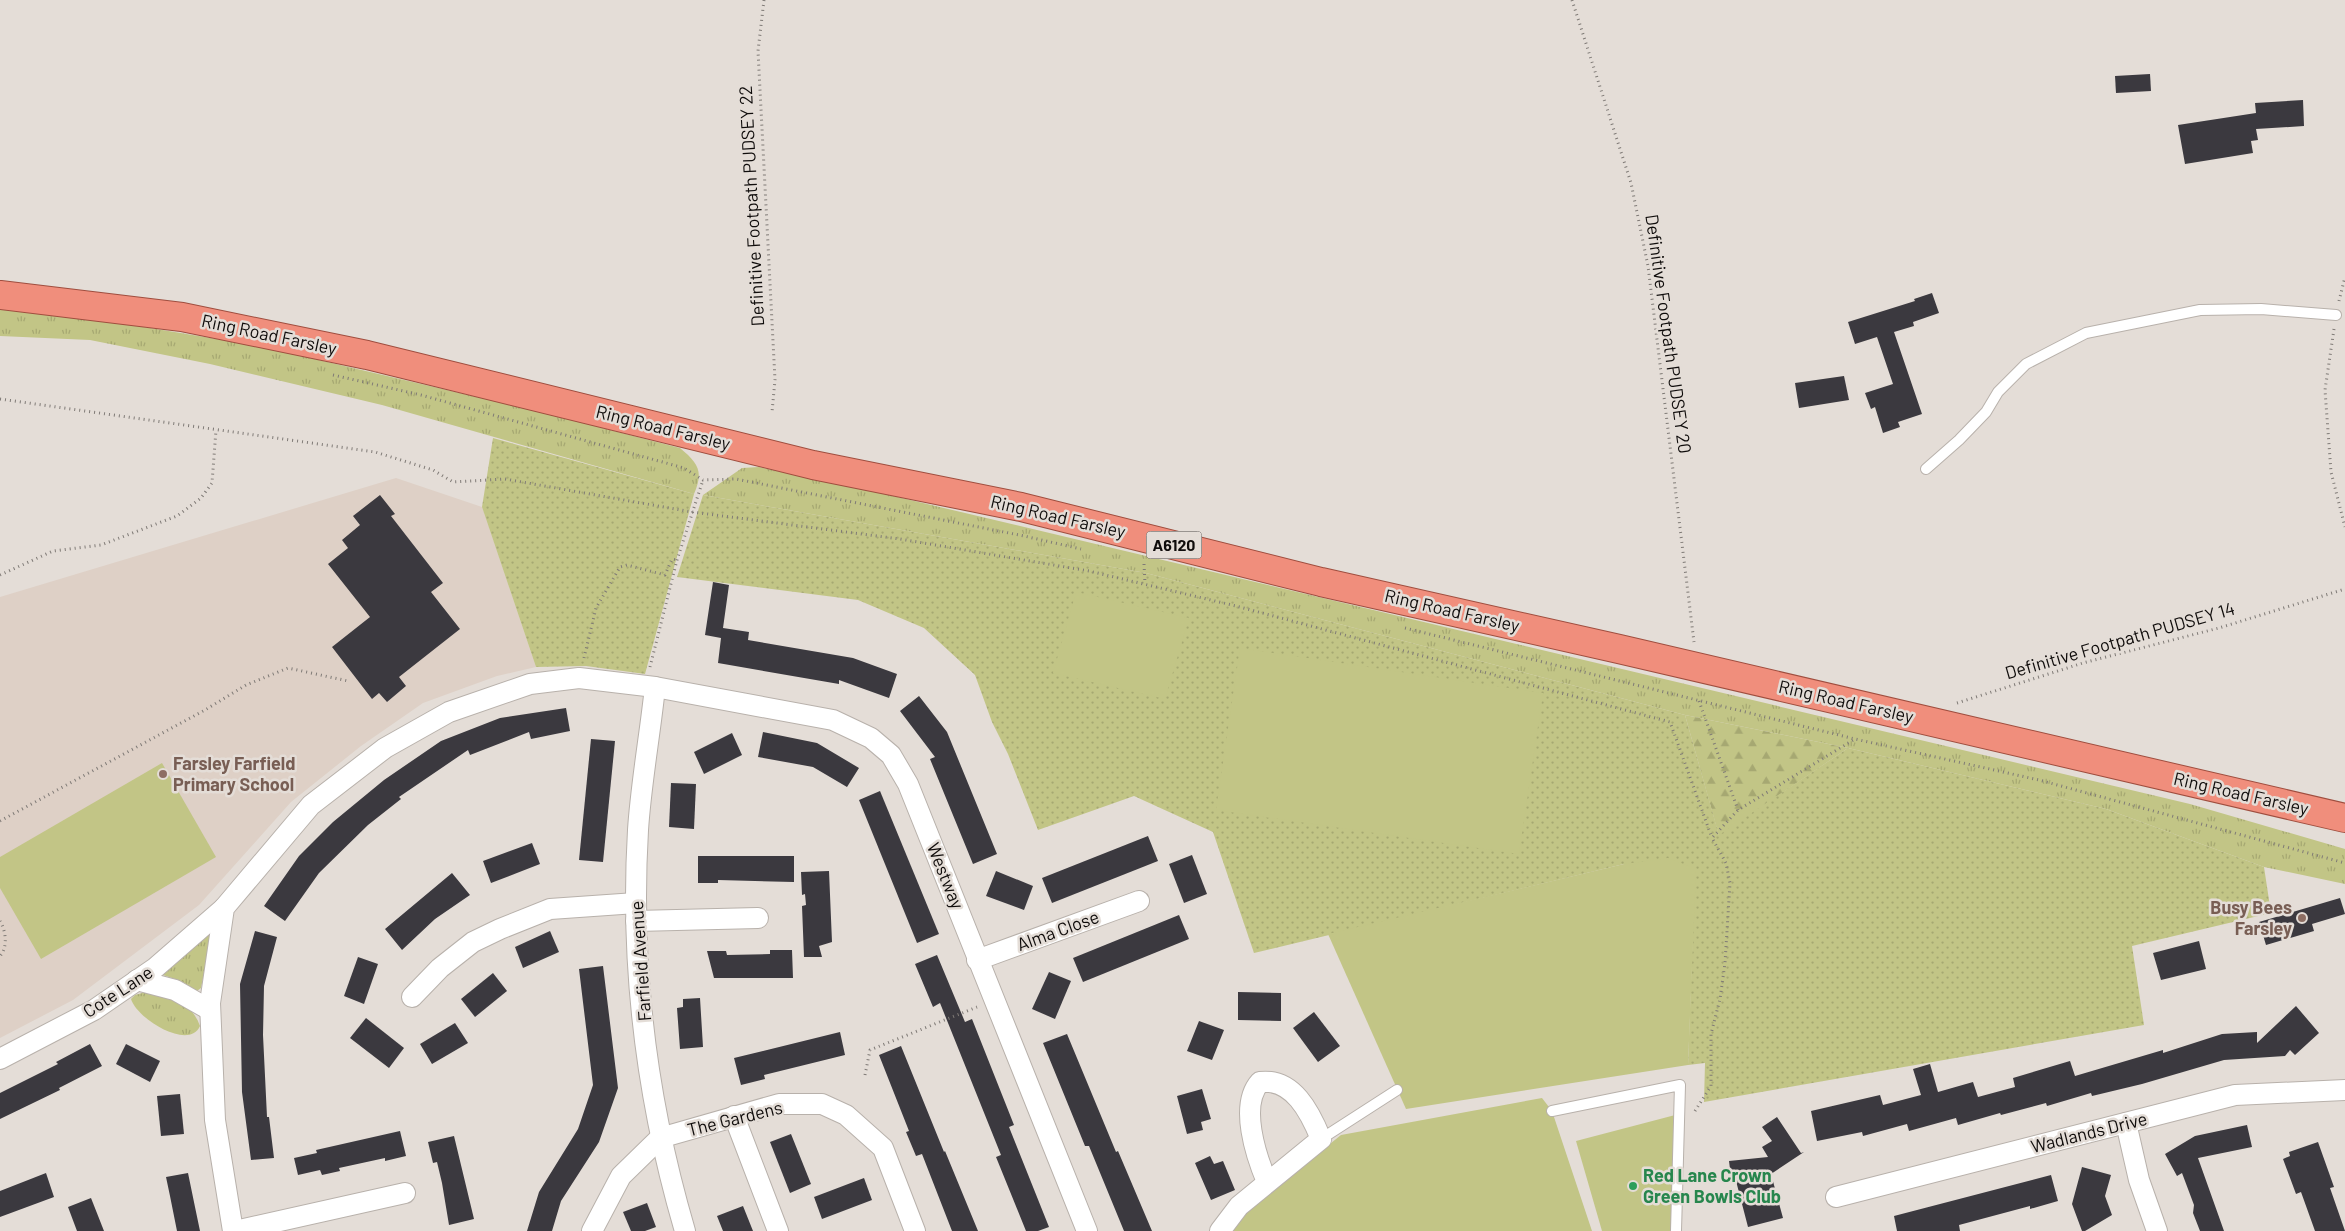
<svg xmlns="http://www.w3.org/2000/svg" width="2345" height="1231" font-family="Barlow,sans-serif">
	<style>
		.built { fill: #ded0c6 }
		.grass { fill: url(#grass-tufts) }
		.forest { fill: url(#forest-firs) }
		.park { fill: url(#park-dots) }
		.pitch { fill: #c2c586 }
		.building { fill: #3b393f }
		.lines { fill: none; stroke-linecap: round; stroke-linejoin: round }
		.service-casing { stroke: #b8b1ab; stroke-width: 12 }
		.minor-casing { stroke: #b8b1ab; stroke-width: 22 }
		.trunk-casing { stroke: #9f4e3f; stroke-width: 30 }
		.path { stroke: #7f7a76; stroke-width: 3; stroke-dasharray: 1 4; stroke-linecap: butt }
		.service { stroke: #fff; stroke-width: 10 }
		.minor { stroke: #fff; stroke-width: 20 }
		.trunk { stroke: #f08e7c; stroke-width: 28 }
		.education-dot { fill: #8d6e63; stroke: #e4ddd7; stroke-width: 2 }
		.leisure-dot { fill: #2e9e5b; stroke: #e4ddd7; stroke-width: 2 }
		.labels { text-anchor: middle; stroke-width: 5; stroke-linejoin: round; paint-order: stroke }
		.shield { fill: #e4ddd7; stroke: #4f4b48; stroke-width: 1 }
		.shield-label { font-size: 16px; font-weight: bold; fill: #0f0c0b }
		.street-label { font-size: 18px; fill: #0f0c0b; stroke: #e4ddd7 }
		.education-label { font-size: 18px; font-weight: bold; fill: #785e54; stroke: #e4ddd7; text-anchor: start }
		.leisure-label { font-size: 18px; font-weight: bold; fill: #27864d; stroke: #e4ddd7; text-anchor: start }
	</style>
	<defs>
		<pattern id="grass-tufts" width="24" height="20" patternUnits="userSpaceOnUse" patternTransform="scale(1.25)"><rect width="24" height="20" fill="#c2c586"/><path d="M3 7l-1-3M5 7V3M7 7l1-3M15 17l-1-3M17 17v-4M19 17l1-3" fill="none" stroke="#a6a872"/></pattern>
		<pattern id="forest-firs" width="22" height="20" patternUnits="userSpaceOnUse" patternTransform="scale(1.25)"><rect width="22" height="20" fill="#c2c586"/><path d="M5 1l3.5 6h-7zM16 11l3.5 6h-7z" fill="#a6a872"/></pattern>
		<pattern id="park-dots" width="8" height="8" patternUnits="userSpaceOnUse" patternTransform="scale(1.25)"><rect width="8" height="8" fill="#c2c586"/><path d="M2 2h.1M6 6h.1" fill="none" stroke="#a6a872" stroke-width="1.8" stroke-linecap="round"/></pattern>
	</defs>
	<rect width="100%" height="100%" fill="#e4ddd7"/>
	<polygon class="built" points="396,478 482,507 536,667 497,676 423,703 361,746 291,802 199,905 73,1000 0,1038 0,597"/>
	<g class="grass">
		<path d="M0 307 78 316 259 346 533 410 680 448C698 463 704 471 694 494L382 405 210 364 90 340 0 336Z"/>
		<polygon points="759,467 885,494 2190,804 2345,849 2345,884 2264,867 2106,809 1848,748 1685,715 1146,573 703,495 742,468"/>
		<polygon points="208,931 212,934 201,988 197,991 181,981 160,974"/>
		<path d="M146 992C168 992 192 1003 200 1026 189 1051 137 1019 131 999L135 995Z"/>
	</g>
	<polygon class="forest" points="1685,715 1848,748 1719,836"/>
	<g class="park">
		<polygon points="493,438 694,494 645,674 586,666 536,667 482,507"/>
		<polygon points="703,495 1146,573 1685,715 1719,835 1848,748 2106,809 2264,867 2271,913 2132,946 2144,1025 1704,1102 1705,1063 1688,1065 1695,869 1624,864 1254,953 1213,832 1134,796 1038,830 1008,754 992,722 975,675 924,628 858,600 677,577"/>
	</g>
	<g class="pitch">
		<polygon points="1076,592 1189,618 1165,699 1053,673"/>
		<polygon points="1240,648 1543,693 1519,854 1216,810"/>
		<polygon points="162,763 216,857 41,959 0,888 0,857"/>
		<polygon points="1668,858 1696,869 1688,1065 1406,1109 1328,934 1624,864"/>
		<polygon points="1542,1098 1552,1111 1592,1231 1233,1231 1238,1218 1341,1135"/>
		<polygon points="1679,1114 1675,1231 1602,1231 1576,1141"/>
	</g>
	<g class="building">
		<polygon points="2150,74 2151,91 2116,93 2115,76"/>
		<polygon points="2303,100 2304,126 2256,129 2258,140 2251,141 2253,153 2185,164 2178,125 2256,113 2255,103"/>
		<polygon points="1932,293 1939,313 1913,322 1914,326 1894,332 1922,414 1898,422 1900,427 1883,433 1875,407 1871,409 1865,393 1893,384 1877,337 1855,344 1848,322 1915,301 1914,299"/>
		<polygon points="1844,376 1849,400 1799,408 1795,383"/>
		<polygon points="380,495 395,514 391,516 443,583 431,592 460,629 399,677 406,686 387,702 379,693 372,699 332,647 370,617 328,564 348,548 342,540 360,525 353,516"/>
		<polygon points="713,582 729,585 723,628 749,632 748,640 853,658 897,674 889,698 839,680 839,684 718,663 721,638 705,635"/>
		<polygon points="919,696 947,732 997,854 973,864 930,759 935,757 900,711"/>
		<polygon points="566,708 570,731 531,739 529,732 470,755 468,750 399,797 401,799 368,825 319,873 285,921 264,906 299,856 333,822 384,780 441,741 500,718"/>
		<polygon points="763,732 817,743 859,768 847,787 813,767 758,757"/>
		<polygon points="732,733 742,755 704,774 694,752"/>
		<polygon points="591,739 615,741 603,862 579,860"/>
		<polygon points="671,783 696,784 694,829 669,827"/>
		<polygon points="880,791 939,934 917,943 859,800"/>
		<polygon points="1148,836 1158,861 1052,903 1042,878"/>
		<polygon points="532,843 540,864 491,883 483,861"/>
		<polygon points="1192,855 1207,894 1184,903 1169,864"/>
		<polygon points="698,856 794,856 794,882 718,880 718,883 698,883"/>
		<polygon points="829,871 832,942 819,946 822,957 804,957 802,906 806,905 805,894 802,895 801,872"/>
		<polygon points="996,871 1033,886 1024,910 986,896"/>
		<polygon points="452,873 470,895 435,919 402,950 385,929"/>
		<polygon points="2340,898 2345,914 2312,924 2314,931 2266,945 2259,922"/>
		<polygon points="1179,915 1189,939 1083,982 1073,958"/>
		<polygon points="255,931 277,937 264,986 263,1035 267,1117 269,1117 274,1158 251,1160 242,1092 240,984"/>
		<polygon points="550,931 559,952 523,968 515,947"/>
		<polygon points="2199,941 2206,969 2161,980 2153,953"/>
		<polygon points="770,950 792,950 793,978 714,978 707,951 726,951 727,955 770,954"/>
		<polygon points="937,955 965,1022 972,1019 1014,1125 1009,1127 1049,1227 1038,1231 1026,1231 996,1157 1001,1155 940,1003 933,1007 915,964"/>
		<polygon points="358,957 378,964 364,1004 344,996"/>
		<polygon points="603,966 618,1088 599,1142 561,1201 552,1231 527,1231 539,1192 578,1129 593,1085 579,969"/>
		<polygon points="1049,972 1071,981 1055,1019 1032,1009"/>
		<polygon points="493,973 507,991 475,1017 461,999"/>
		<polygon points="1238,992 1281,993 1281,1021 1238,1020"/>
		<polygon points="700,998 703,1047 680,1049 677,1008 683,1007 683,999"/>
		<polygon points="2296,1006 2319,1033 2295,1055 2290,1050 2285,1056 2224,1060 2142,1084 2092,1096 2091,1093 2047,1106 2046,1103 2001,1115 2000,1113 1958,1125 1956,1118 1909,1131 1907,1124 1863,1136 1862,1132 1817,1141 1811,1111 1880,1095 1883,1105 1921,1095 1913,1069 1930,1064 1938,1092 1973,1082 1978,1097 2015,1087 2013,1078 2070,1061 2075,1076 2163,1050 2163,1053 2222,1034 2257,1032 2257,1043"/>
		<polygon points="1314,1012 1340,1046 1318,1062 1293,1028"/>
		<polygon points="366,1018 404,1048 389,1068 350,1038"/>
		<polygon points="1199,1021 1224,1030 1212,1060 1187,1051"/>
		<polygon points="455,1023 468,1043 432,1064 420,1044"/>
		<polygon points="840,1032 845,1055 764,1075 765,1079 741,1085 734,1058"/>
		<polygon points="1067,1034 1116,1152 1118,1151 1152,1231 1124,1231 1089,1146 1085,1146 1043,1043"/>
		<polygon points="90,1044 102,1066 59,1088 60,1090 0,1119 0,1093 58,1064 56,1062"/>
		<polygon points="126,1044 160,1061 150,1082 116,1064"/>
		<polygon points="901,1046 944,1152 945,1151 978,1231 952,1231 922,1154 916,1156 906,1132 909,1131 879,1055"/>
		<polygon points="1202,1089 1211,1119 1201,1122 1203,1130 1187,1134 1177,1096"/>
		<polygon points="180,1094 184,1134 161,1136 157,1096"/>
		<polygon points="1777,1117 1801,1153 1804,1152 1771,1174 1783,1218 1748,1227 1735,1177 1731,1177 1729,1161 1768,1157 1762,1147 1772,1141 1762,1127"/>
		<polygon points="2247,1125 2252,1147 2198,1158 2224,1231 2200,1231 2193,1213 2194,1205 2182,1173 2177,1176 2165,1154 2195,1136"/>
		<polygon points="400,1131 406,1156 385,1161 385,1158 339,1168 340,1171 322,1175 320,1170 298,1175 294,1158 317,1153 316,1150"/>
		<polygon points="791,1134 811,1184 790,1193 770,1142"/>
		<polygon points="454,1136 474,1219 449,1225 442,1183 437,1162 433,1163 428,1142"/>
		<polygon points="2318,1142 2334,1187 2330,1188 2345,1231 2315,1231 2301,1192 2296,1194 2283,1159 2290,1156 2289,1152"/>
		<polygon points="1210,1156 1214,1164 1223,1161 1235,1190 1211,1200 1195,1163"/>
		<polygon points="2082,1167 2111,1175 2105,1196 2112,1215 2085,1231 2082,1231 2072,1204"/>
		<polygon points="46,1173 54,1197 0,1217 0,1191"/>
		<polygon points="188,1173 195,1207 200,1231 177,1231 170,1196 166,1177"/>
		<polygon points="2051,1175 2058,1201 2030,1209 2030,1206 1959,1225 1960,1231 1897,1231 1894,1216"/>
		<polygon points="864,1178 872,1200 822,1219 814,1197"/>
		<polygon points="91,1198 104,1231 77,1231 68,1207"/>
		<polygon points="647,1203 656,1227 645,1231 631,1231 623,1212"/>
		<polygon points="743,1206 753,1231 723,1231 717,1216"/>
	</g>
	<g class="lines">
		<defs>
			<g id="service">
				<polyline points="1926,469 1959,440 1986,412 1998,392 2026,364 2086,333 2200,310 2261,309 2336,315"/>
				<polyline points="1552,1111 1680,1085 1676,1231"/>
				<polyline points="1321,1139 1397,1090"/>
			</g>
			<g id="minor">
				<path d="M655 687C650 735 641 783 638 830 630 965 647 1102 685 1231"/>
				<polyline points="636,921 758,918"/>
				<polyline points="977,960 1139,901"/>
				<polyline points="137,980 175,990 210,1010"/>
				<polyline points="412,997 440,968 473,942 500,929 550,909 636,903"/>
				<polyline points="0,1059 94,1010 155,968 224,908"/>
				<polyline points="734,1116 778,1231"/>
				<polyline points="2126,1123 2139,1180 2157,1231"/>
				<polyline points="1836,1197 2235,1095 2345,1090"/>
				<polyline points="233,1231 215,1120 210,1003 224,908 311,805 385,748 449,712 530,684 579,678 655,687 833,720 871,738 891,755 908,784 1087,1231"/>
				<polyline points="235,1231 405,1193"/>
				<polyline points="592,1231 621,1176 660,1138 779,1104 822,1104 846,1115 883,1148 915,1231"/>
				<path d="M1220 1231 1239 1206 1321 1139C1310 1112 1293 1078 1260 1082 1239 1105 1256 1156 1267 1182"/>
			</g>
			<polyline id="trunk" points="0,295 182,317 367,355 813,465 1021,507 1321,582 1619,649 2345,818"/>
		</defs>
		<use href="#service" class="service-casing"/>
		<use href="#minor" class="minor-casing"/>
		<use href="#trunk" class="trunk-casing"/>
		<g class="path">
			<polyline points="764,0 758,51 775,380 772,412"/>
			<polyline points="1572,0 1631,183 1648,266 1694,642"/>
			<polyline points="2339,301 2345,277"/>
			<polyline points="2334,329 2325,390 2331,472 2345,527"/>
			<polyline points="333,375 421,395 684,468 703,480 736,479 1024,536 1081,549"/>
			<polyline points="0,399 375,452 433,470 453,482 505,479 692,512 900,539 1089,571 1236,606 1670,722 1712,838"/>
			<polyline points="1144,564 1145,584"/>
			<polyline points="0,575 53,551 101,545 177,516 201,498 212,483 216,430"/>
			<polyline points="1405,628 1855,739 2039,780 2345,863"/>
			<polyline points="584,658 596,608 620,567 627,565 665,575 672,559 677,560"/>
			<polyline points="650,667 677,560 703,480"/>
			<polyline points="1699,701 1738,810"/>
			<polyline points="1957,703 2083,663 2219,628 2345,589"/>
			<polyline points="0,821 205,710 246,685 288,668 348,681"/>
			<path d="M0 921C6 931 8 947 0 956"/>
			<polyline points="865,1075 870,1050 977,1007"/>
			<polyline points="1695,1111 1711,1086 1711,1034 1720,999 1725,963 1730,883 1726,863 1712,838 1738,810 1855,739"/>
		</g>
		<use href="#service" class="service"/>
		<use href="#minor" class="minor"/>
		<use href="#trunk" class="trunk"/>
	</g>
	<g class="education-dot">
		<circle cx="163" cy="774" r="5"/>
		<circle cx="2302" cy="918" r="5"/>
	</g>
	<circle class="leisure-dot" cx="1633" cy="1186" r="5"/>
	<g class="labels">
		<rect class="shield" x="1146.5" y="531.5" width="55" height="27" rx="4"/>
		<g class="shield-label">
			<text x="1174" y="551">A6120</text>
		</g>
		<g class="street-label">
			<text transform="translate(752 206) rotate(-93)" y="6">Definitive Footpath PUDSEY 22</text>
			<text transform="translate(1668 334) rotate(82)" y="6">Definitive Footpath PUDSEY 20</text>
			<text transform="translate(269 335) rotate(12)" y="6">Ring Road Farsley</text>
			<text transform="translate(663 428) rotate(14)" y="6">Ring Road Farsley</text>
			<text transform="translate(1058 517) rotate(13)" y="6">Ring Road Farsley</text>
			<text transform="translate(1452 611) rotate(13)" y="6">Ring Road Farsley</text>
			<text transform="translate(2120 641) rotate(-16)" y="6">Definitive Footpath PUDSEY 14</text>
			<text transform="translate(1846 702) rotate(13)" y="6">Ring Road Farsley</text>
			<text transform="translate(2241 794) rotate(13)" y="6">Ring Road Farsley</text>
			<text transform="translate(945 876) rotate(68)" y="6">Westway</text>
			<text transform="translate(1058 931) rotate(-20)" y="6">Alma Close</text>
			<text transform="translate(641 961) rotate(-94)" y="6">Farfield Avenue</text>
			<text transform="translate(118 992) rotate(-33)" y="6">Cote Lane</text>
			<text transform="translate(735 1119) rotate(-14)" y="6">The Gardens</text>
			<text transform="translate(2089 1133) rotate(-14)" y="6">Wadlands Drive</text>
		</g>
		<g class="education-label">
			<text x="173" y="770">Farsley Farfield<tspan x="173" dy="21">Primary School</tspan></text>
			<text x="2292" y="914" text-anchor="end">Busy Bees<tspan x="2292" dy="21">Farsley</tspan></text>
		</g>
		<g class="leisure-label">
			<text x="1643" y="1182">Red Lane Crown<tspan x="1643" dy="21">Green Bowls Club</tspan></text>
		</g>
	</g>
</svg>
